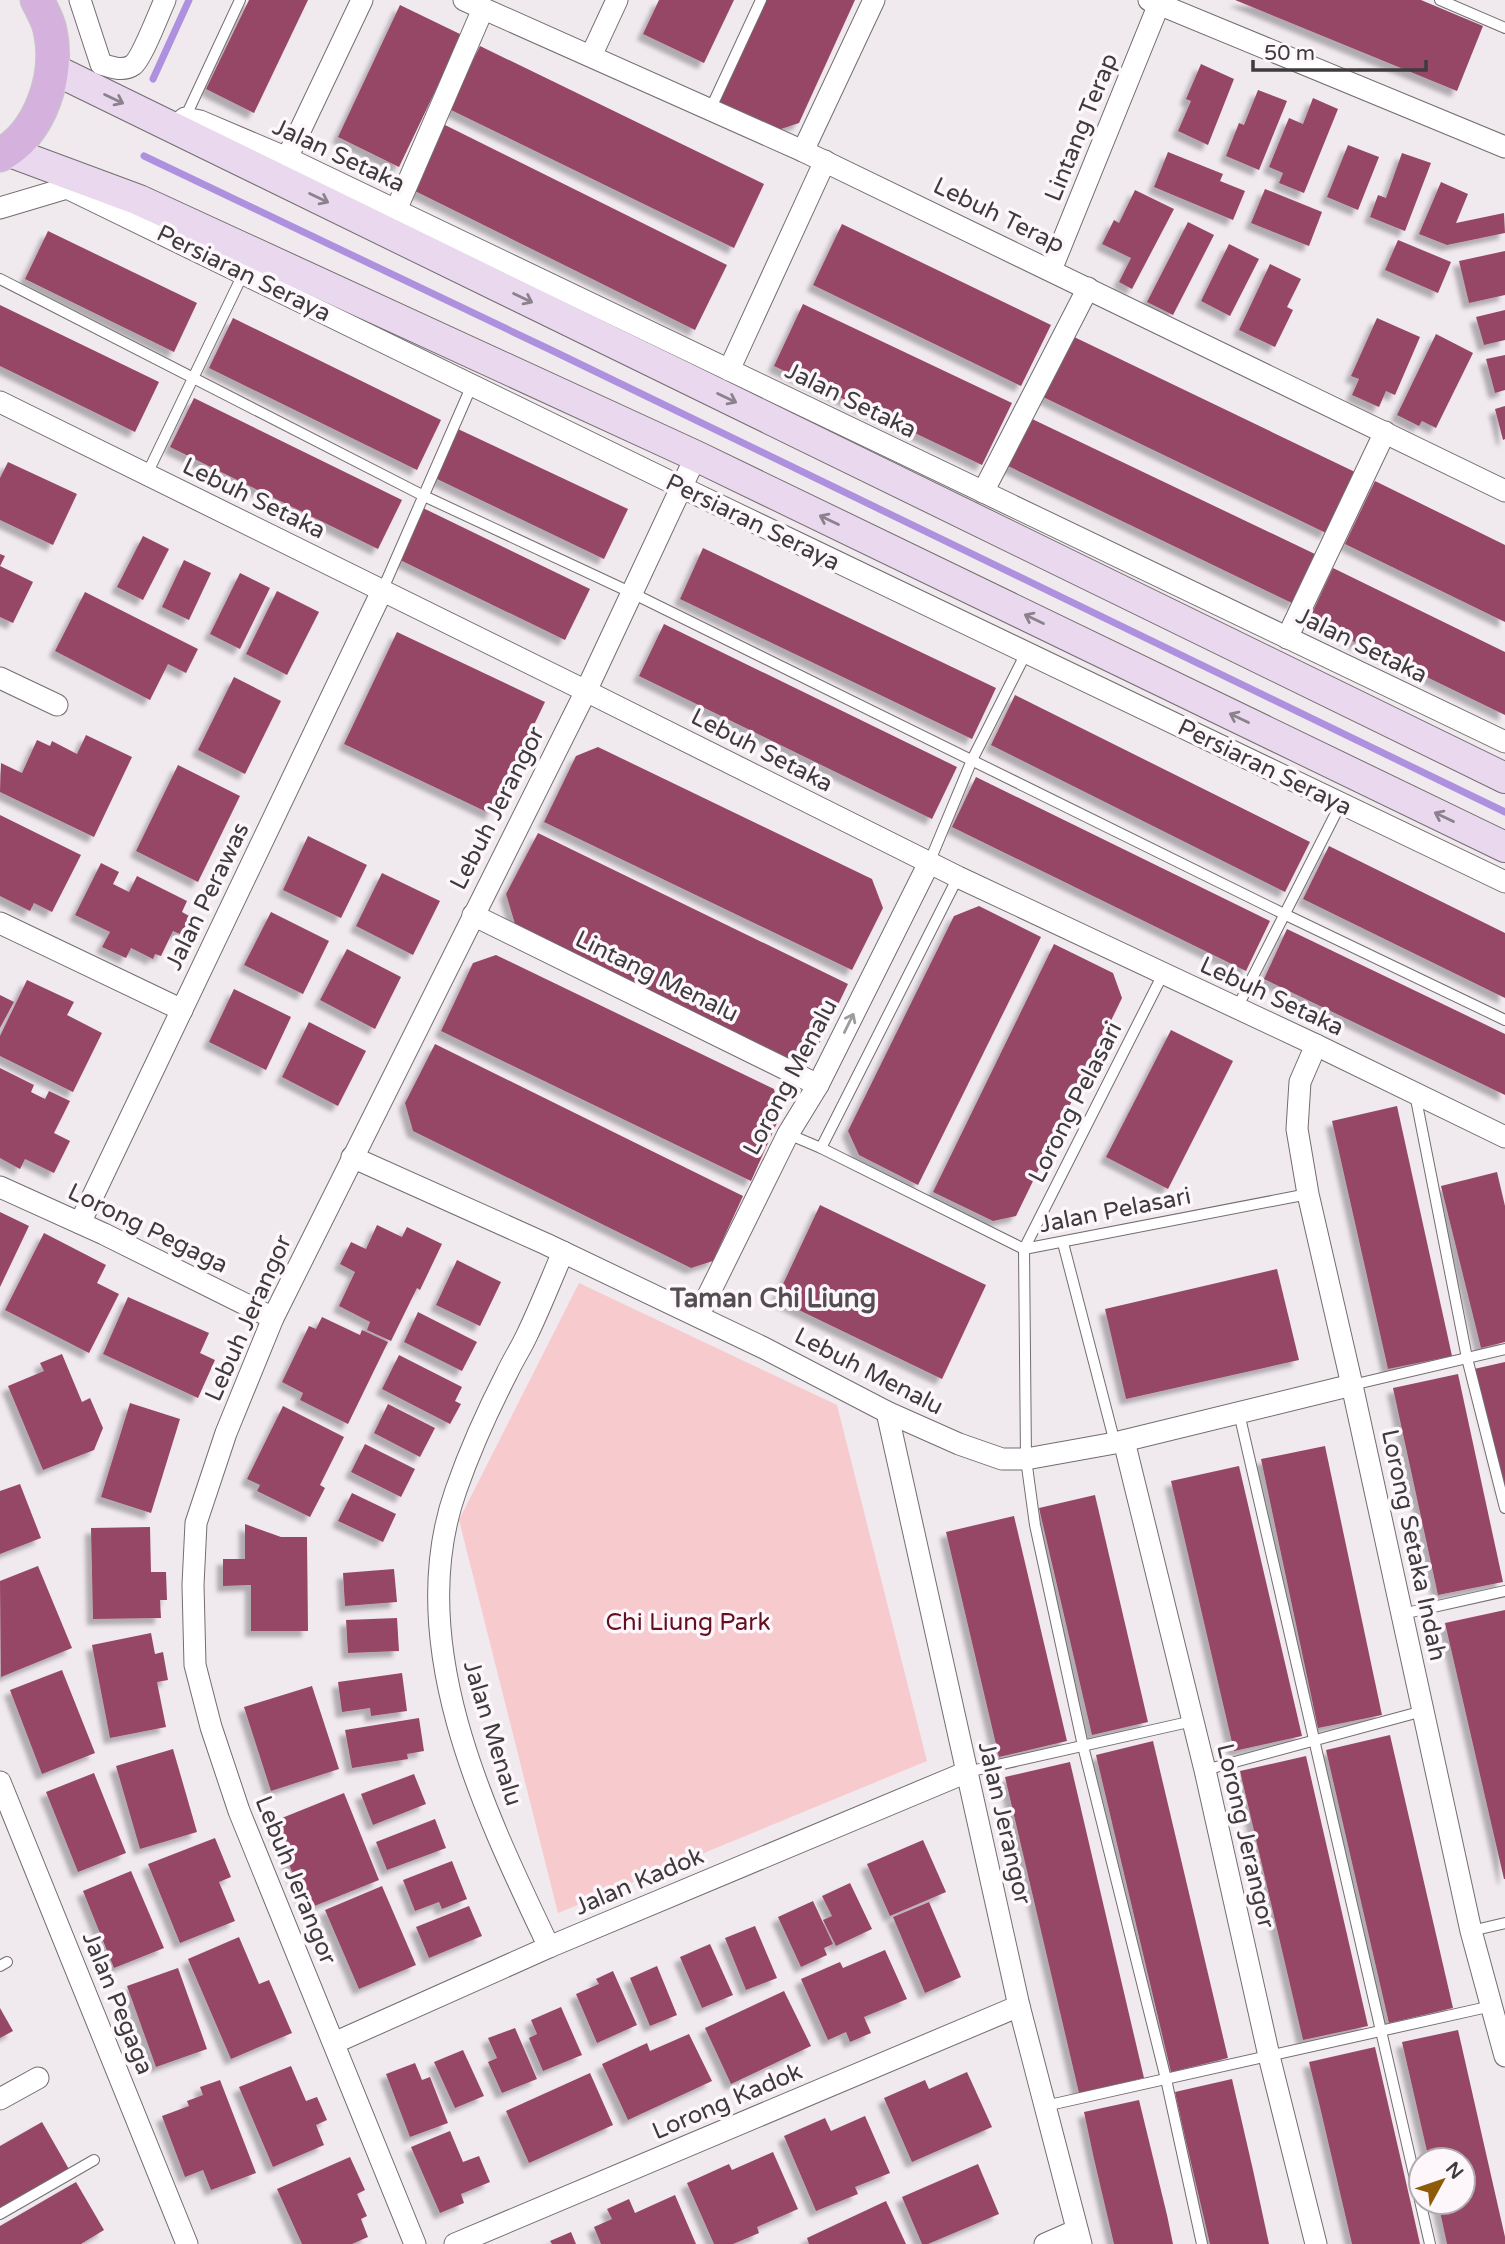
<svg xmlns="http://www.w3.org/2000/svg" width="1505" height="2244" font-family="'Varela Round',sans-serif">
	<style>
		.green { fill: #f7cbcd }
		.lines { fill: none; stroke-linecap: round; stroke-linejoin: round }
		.stream { stroke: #ae91de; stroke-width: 7 }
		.building { fill: #974766; filter: url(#shadow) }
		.lane-casing { stroke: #736d71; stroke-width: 12 }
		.street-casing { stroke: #736d71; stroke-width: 23 }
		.secondary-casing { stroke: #736d71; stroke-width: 32 }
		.primary-casing { stroke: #c9c8c9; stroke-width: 35 }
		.lane { stroke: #fff; stroke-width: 10 }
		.street { stroke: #fff; stroke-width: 21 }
		.secondary { stroke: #ead9ee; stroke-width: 30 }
		.primary { stroke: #d4b2dd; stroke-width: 33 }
		.oneway { stroke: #8b828d }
		.oneway2 { stroke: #9e9d9e }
		.labels { text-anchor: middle; stroke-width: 7; stroke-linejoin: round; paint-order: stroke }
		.street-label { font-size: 24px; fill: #3e3b3d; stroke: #fdf6fb }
		.park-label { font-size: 24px; fill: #620f20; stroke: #fdf6fb }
		.neighbourhood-label { font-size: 26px; font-weight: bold; fill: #534d51; stroke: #fdf6fb }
	</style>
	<defs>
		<filter id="shadow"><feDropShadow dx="-6" dy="6" stdDeviation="2" flood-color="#0004"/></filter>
	</defs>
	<rect width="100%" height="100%" fill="#f0e9ee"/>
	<polygon class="green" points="579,1283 837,1405 927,1761 558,1913 459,1520"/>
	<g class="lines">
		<g class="stream">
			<polyline points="153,79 189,0"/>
			<polyline points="144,156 551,350 1505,812"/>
		</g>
	</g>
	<g class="building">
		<polygon points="249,0 308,0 254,113 206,89"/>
		<polygon points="659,0 734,0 704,63 643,34"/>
		<polygon points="762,0 855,0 799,123 778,130 716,101"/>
		<polygon points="1235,0 1421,0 1483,26 1457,91"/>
		<polygon points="400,5 462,35 399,167 338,137"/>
		<polygon points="480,46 764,184 734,248 449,109"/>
		<polygon points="1201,64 1234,79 1208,145 1178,131 1191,101 1186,99"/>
		<polygon points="1258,90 1287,101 1259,170 1226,156 1239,123 1244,125"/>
		<polygon points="1313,98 1338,109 1304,193 1279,183 1283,173 1269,167 1289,118 1303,124"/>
		<polygon points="443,124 727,265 695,330 411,189"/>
		<polygon points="1348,145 1379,157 1358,210 1327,197"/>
		<polygon points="1168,152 1223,174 1220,181 1245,191 1233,220 1154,187"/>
		<polygon points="1402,153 1431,163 1405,231 1370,217 1378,195 1386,198"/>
		<polygon points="1441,182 1468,194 1456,223 1504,213 1505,233 1447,245 1419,234"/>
		<polygon points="1265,189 1322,212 1309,246 1251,223"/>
		<polygon points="1135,190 1174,209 1132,289 1119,282 1131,258 1102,244 1114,220 1119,223"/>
		<polygon points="1188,222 1214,235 1173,315 1147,302"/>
		<polygon points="842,224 1051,325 1021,386 813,285"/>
		<polygon points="48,231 197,303 174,352 25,279"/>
		<polygon points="1398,240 1451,262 1438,293 1385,270"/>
		<polygon points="1229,244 1259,259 1230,316 1201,301"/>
		<polygon points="1505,251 1505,295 1469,303 1459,261"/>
		<polygon points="1270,264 1301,279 1287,307 1293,310 1275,347 1239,330"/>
		<polygon points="803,304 1012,403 982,465 774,366"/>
		<polygon points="0,305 159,382 135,432 0,366"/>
		<polygon points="1505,310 1505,340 1484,345 1476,317"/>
		<polygon points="233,318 441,420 417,470 209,368"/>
		<polygon points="1377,318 1420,337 1395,395 1386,391 1379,407 1352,395 1359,379 1351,376"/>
		<polygon points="1436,334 1473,353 1436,428 1422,421 1419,426 1397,415"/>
		<polygon points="1070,335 1355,472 1326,533 1041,396"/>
		<polygon points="1505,355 1505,390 1495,393 1486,359"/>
		<polygon points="194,398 402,500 378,549 170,447"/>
		<polygon points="1505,406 1505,439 1503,440 1495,409"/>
		<polygon points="1030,418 1317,555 1294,604 1008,466"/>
		<polygon points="458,429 628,509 604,559 435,478"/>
		<polygon points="8,462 77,494 53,545 0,520 0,478"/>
		<polygon points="1375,481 1505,545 1505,622 1345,544"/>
		<polygon points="423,508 590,589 565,640 398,559"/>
		<polygon points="143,536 169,549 143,600 117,587"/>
		<polygon points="703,548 996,688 972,739 680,599"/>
		<polygon points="0,554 5,556 0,566 33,582 13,623 0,617"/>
		<polygon points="184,560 211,573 189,620 162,607"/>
		<polygon points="1333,568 1505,652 1505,715 1309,620"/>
		<polygon points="240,573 270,588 240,649 210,634"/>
		<polygon points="277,591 319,612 287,675 246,654"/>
		<polygon points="85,592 198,649 186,673 168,664 150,700 55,651"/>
		<polygon points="664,624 957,767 932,819 639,676"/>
		<polygon points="397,632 545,702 491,814 344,744"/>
		<polygon points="234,677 281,701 245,774 198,750"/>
		<polygon points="1015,695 1310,842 1285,892 991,745"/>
		<polygon points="86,735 132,757 94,837 0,792 1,763 22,773 37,740 50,746 52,741 77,754"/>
		<polygon points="598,747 872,879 883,908 852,970 544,822 576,756"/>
		<polygon points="178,765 240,796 198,882 136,851"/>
		<polygon points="976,777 1270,921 1246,971 952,827"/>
		<polygon points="0,815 81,855 52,912 34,903 30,911 0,896"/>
		<polygon points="538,833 848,984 816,1050 789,1059 515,924 506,894"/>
		<polygon points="308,836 367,865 341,918 283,890"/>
		<polygon points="1329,846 1505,933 1505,998 1303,899"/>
		<polygon points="101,863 119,872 113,884 129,892 137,876 187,901 182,912 191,917 182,935 173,931 161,956 155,954 153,959 131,948 126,958 102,947 110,932 75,915"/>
		<polygon points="382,873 440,901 413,955 356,926"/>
		<polygon points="979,906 1041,937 918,1185 859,1155 848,1131 954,916"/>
		<polygon points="271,912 329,941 303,994 244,965"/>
		<polygon points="1287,929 1505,1034 1505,1095 1264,979"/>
		<polygon points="1054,944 1113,973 1122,998 1016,1216 993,1221 933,1192"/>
		<polygon points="347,949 401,977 375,1029 320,1000"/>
		<polygon points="496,955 774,1089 780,1116 751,1181 441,1031 473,963"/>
		<polygon points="27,980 74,1002 67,1015 102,1033 73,1092 0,1056 0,1036"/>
		<polygon points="234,989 291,1017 266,1070 209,1042"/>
		<polygon points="0,995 14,1002 0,1028"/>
		<polygon points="309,1022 366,1051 338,1106 282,1077"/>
		<polygon points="1171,1030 1233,1061 1168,1189 1106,1157"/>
		<polygon points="435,1044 743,1196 713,1261 691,1268 413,1131 405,1103"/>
		<polygon points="0,1068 34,1085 31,1092 45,1099 49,1091 70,1101 54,1133 70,1141 54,1173 25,1159 20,1169 0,1158"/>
		<polygon points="1397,1106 1452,1356 1388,1369 1332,1121"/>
		<polygon points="1497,1172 1505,1206 1505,1342 1481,1348 1441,1186"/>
		<polygon points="820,1205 986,1285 942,1379 776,1299"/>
		<polygon points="0,1212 29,1226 0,1287"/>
		<polygon points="377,1225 402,1237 407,1227 442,1244 420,1290 417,1288 391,1341 367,1330 370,1322 339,1306 355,1272 340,1264 351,1242 366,1249"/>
		<polygon points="44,1233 106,1265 97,1283 119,1294 89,1353 5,1310"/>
		<polygon points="457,1260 501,1282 480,1326 436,1305"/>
		<polygon points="1277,1269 1299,1360 1126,1399 1105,1309"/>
		<polygon points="128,1297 209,1333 200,1353 215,1360 198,1398 103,1354"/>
		<polygon points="418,1312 477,1342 462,1371 404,1342"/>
		<polygon points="322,1317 360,1335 362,1330 388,1342 348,1424 300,1400 303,1393 282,1382 309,1326 316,1329"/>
		<polygon points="62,1354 82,1402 90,1398 103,1428 94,1450 43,1470 8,1386 44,1371 40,1363"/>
		<polygon points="399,1355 462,1387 455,1401 461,1404 450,1424 382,1389"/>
		<polygon points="1505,1362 1505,1495 1474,1369"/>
		<polygon points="1458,1374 1503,1582 1438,1595 1393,1388"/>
		<polygon points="130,1403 180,1419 151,1513 101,1497"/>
		<polygon points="388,1404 435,1428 420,1457 374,1433"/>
		<polygon points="283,1406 344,1437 320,1485 325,1488 310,1517 257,1491 260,1485 247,1479"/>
		<polygon points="365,1444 415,1469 401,1497 351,1472"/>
		<polygon points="1325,1446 1382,1715 1318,1728 1261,1459"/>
		<polygon points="1239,1466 1302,1736 1234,1751 1171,1481"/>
		<polygon points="20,1484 41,1538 0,1554 0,1491"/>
		<polygon points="352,1493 396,1514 383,1542 338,1521"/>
		<polygon points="1095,1495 1148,1722 1092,1735 1039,1508"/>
		<polygon points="1014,1516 1067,1741 999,1757 946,1532"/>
		<polygon points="245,1524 281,1537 307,1537 308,1631 251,1631 251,1585 223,1586 223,1559 245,1559"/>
		<polygon points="150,1527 151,1572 166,1572 167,1600 160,1600 161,1618 93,1619 91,1528"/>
		<polygon points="38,1566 72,1648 1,1677 0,1581"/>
		<polygon points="394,1569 397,1602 345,1606 343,1573"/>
		<polygon points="1505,1610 1505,1879 1504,1879 1445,1623"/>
		<polygon points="397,1618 399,1651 348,1653 346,1620"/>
		<polygon points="151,1633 155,1654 163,1652 168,1680 157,1682 166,1727 110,1738 92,1645"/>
		<polygon points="62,1670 95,1753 42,1774 10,1690"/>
		<polygon points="402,1673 407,1711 371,1716 370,1708 342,1712 338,1682"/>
		<polygon points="312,1686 339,1769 271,1791 244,1707"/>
		<polygon points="419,1718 424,1751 407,1754 408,1759 352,1768 345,1730"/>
		<polygon points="1390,1735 1453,2008 1389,2023 1326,1750"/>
		<polygon points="1153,1741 1228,2058 1171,2072 1096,1755"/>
		<polygon points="173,1749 197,1832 140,1849 116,1766"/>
		<polygon points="1306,1756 1368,2026 1303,2040 1240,1771"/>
		<polygon points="1070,1762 1144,2078 1079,2093 1005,1777"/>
		<polygon points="94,1773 126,1853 78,1872 46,1792"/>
		<polygon points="414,1774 426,1804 373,1825 361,1794"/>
		<polygon points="344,1793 379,1880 307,1909 272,1822"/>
		<polygon points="435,1819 446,1848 387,1870 376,1842"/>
		<polygon points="215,1838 231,1877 219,1882 235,1921 180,1943 148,1864"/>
		<polygon points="923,1840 946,1892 890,1916 867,1864"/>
		<polygon points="452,1861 467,1899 442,1909 439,1902 415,1911 403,1880"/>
		<polygon points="131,1871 164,1948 114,1968 83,1891"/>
		<polygon points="850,1883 872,1929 836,1946 823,1920 832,1916 822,1896"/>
		<polygon points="382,1886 416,1965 359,1989 325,1910"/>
		<polygon points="813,1901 833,1944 824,1948 827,1955 801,1967 778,1917"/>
		<polygon points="929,1902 961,1977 925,1993 893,1917"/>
		<polygon points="469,1906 482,1936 429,1958 416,1927"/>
		<polygon points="755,1926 777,1978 746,1990 725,1938"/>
		<polygon points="239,1937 259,1984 269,1980 292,2033 231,2059 188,1959"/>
		<polygon points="710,1944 733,1995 702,2008 680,1957"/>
		<polygon points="885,1950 907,1999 864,2017 871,2033 850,2042 846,2032 828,2040 801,1979 840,1962 843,1968"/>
		<polygon points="657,1966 677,2015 650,2026 630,1978"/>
		<polygon points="178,1968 207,2049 156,2067 127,1986"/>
		<polygon points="613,1971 637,2025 597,2043 576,1994 599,1984 596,1979"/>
		<polygon points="784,1991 811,2046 731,2084 705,2028"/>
		<polygon points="561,2007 582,2055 543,2071 529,2038 537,2034 531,2020"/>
		<polygon points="0,2008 13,2031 0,2038"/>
		<polygon points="515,2028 537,2079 502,2093 488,2062 497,2058 488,2038"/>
		<polygon points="1458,2030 1505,2237 1505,2244 1447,2244 1438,2202 1463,2202 1463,2160 1429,2160 1402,2042"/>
		<polygon points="689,2034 712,2081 628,2120 602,2064 647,2043 650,2051"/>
		<polygon points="1375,2047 1411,2204 1420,2244 1352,2244 1320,2107 1309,2062"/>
		<polygon points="463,2050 484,2096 455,2108 434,2062"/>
		<polygon points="415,2063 422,2080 430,2077 448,2123 410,2137 386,2074"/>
		<polygon points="291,2066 306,2101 317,2097 327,2120 316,2125 324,2145 273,2167 239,2087"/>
		<polygon points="967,2072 992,2127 912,2162 884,2098 925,2080 929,2089"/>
		<polygon points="590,2073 613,2125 529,2163 506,2111"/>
		<polygon points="1232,2079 1253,2170 1269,2244 1210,2244 1185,2137 1175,2092"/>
		<polygon points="220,2080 256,2173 211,2190 203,2170 185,2177 162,2116 189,2106 187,2101 203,2095 200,2087"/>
		<polygon points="1139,2100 1167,2215 1173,2244 1114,2244 1094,2159 1084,2112"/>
		<polygon points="865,2116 890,2173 855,2187 858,2194 816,2211 784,2136 825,2118 831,2131"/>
		<polygon points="42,2122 70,2171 0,2212 0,2146"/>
		<polygon points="450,2131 463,2162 479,2156 490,2182 461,2194 464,2203 440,2213 411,2147"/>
		<polygon points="773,2152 798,2209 757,2227 759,2233 733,2244 714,2244 687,2183 729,2164 732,2170"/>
		<polygon points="350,2157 365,2190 357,2194 367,2216 361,2219 368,2237 352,2244 302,2244 277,2189"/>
		<polygon points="978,2164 999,2214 928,2244 922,2244 902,2197"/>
		<polygon points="76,2182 104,2230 81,2244 0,2244 0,2226"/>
		<polygon points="675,2195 696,2244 601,2244 594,2227 612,2219 607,2209 629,2199 635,2213"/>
		<polygon points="886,2201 906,2244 809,2244 807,2238"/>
		<polygon points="571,2232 576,2244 552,2244 550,2241"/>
	</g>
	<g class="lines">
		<defs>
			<g id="lane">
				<polyline points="1440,0 1505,28"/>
				<polyline points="710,110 761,0"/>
				<polyline points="185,118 240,0"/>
				<polyline points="0,279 424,496 632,593 1284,914 1505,1020"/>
				<polyline points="147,474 244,272"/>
				<polyline points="382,591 472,385"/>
				<polyline points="929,863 972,760 1026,653"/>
				<polyline points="1163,974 1024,1249 1026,1459 1035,1525 1083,1746 1166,2079 1202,2244"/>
				<polyline points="1237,1008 1341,803"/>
				<polyline points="1415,1094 1467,1358 1505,1508"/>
				<polyline points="788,1134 821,1148 1024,1249 1308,1194"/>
				<polyline points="821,1148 958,877"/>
				<polyline points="1063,1243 1115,1443"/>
				<polyline points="1352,1385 1505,1349"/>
				<polyline points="1239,1413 1430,2244"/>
				<polyline points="1402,1614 1505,1591"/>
				<polyline points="1205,1770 1423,1711"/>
				<polyline points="967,1772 1193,1721"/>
				<polyline points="1471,1931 1505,1923"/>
				<polyline points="0,1966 7,1962"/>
				<polyline points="1045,2106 1492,2006"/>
				<polyline points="0,2214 94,2160"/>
			</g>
			<g id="street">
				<path d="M80 0 101 64C111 67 123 72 133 65 142 58 159 13 165 0"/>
				<polyline points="464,0 803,151 1505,491"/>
				<polyline points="1149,0 1505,147"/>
				<polyline points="591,56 617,0"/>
				<polyline points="174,128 185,118 200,121 287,158 1505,742"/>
				<polyline points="803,151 874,0"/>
				<polyline points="287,158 362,0"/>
				<polyline points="0,208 67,188 681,487 1505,882"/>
				<polyline points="396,210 483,9"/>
				<polyline points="1051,270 1159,4"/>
				<polyline points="729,370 825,161"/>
				<polyline points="0,402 586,691 958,877 1316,1045 1505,1137"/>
				<polyline points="983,492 1088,288"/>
				<polyline points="1287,638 1385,432"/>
				<polyline points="0,678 57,705"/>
				<polyline points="473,915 818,1085"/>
				<polyline points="0,923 182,1010"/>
				<polyline points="1316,1045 1300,1082 1297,1129 1308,1194 1352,1385 1471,1931 1505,2056"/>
				<polyline points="352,1157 546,1244 764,1348 887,1412 959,1444 1002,1459 1026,1459 1115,1443 1352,1385"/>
				<polyline points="0,1187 104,1234 273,1318"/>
				<polyline points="80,1223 382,591"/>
				<polyline points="698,1316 788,1134 818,1085 929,863"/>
				<polyline points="887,1412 1019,2006 1081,2244"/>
				<polyline points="1124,1441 1205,1770 1269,2056 1316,2244"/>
				<polyline points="0,1782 187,2244"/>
				<path d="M549 1947C484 1811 402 1642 456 1490 470 1450 488 1410 507 1373 513 1360 521 1348 527 1335 540 1308 551 1280 563 1252"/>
				<polyline points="334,2043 549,1947 967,1772"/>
				<polyline points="0,2099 38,2078"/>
				<polyline points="415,2244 239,1811 211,1727 195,1665 193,1585 196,1523 226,1433 273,1318 586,691 696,456"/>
				<polyline points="455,2244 1019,2006"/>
				<polyline points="1045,2244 1077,2230"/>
			</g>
			<g id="secondary">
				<polyline points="53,69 1505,778"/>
				<polyline points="7,151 139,200 696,456 1505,847"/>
			</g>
			<path id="primary" d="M0 155C41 133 60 74 50 30 48 20 42 10 37 0"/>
		</defs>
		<use href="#lane" class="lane-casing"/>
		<use href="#street" class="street-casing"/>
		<use href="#secondary" class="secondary-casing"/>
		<use href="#primary" class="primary-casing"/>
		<use href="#lane" class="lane"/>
		<use href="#street" class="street"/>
		<use href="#secondary" class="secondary"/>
		<use href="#primary" class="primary"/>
	</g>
	<defs><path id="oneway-shaft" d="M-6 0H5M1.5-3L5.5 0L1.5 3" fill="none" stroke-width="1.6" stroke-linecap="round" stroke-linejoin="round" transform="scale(1.75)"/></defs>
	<g class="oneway">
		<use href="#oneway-shaft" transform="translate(114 99) rotate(26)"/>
		<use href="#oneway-shaft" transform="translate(319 198) rotate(26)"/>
		<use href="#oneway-shaft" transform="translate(523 298) rotate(26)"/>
		<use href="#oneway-shaft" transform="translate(727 398) rotate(26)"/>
		<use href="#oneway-shaft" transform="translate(829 520) rotate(-154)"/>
		<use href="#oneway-shaft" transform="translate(1034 619) rotate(-154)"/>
		<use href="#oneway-shaft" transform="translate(1239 718) rotate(-154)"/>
		<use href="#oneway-shaft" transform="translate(1444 817) rotate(-154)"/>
	</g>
	<use class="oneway2" href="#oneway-shaft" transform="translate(849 1023) rotate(-64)"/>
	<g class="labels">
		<g class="street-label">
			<text transform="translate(1081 127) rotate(-68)" y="8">Lintang Terap</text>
			<text transform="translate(339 155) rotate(25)" y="8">Jalan Setaka</text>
			<text transform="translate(999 215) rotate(26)" y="8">Lebuh Terap</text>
			<text transform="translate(244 273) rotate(26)" y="8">Persiaran Seraya</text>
			<text transform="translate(851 400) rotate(26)" y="8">Jalan Setaka</text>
			<text transform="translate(254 498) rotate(26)" y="8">Lebuh Setaka</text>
			<text transform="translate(753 522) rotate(26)" y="8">Persiaran Seraya</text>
			<text transform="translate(1362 645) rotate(26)" y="8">Jalan Setaka</text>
			<text transform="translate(762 750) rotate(27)" y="8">Lebuh Setaka</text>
			<text transform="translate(1265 767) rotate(26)" y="8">Persiaran Seraya</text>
			<text transform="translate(497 808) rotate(-63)" y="8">Lebuh Jerangor</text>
			<text transform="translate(207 896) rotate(-64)" y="8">Jalan Perawas</text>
			<text transform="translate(657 976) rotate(26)" y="8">Lintang Menalu</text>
			<text transform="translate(1272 996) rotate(25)" y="8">Lebuh Setaka</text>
			<text transform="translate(790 1077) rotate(-62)" y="8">Lorong Menalu</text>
			<text transform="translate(1075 1102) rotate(-63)" y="8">Lorong Pelasari</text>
			<text transform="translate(1115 1210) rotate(-11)" y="8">Jalan Pelasari</text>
			<text transform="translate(148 1228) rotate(26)" y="8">Lorong Pegaga</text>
			<text transform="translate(248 1318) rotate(-66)" y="8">Lebuh Jerangor</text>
			<text transform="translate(869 1371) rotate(27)" y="8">Lebuh Menalu</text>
			<text transform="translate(1414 1545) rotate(78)" y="8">Lorong Setaka Indah</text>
			<text transform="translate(493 1733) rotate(73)" y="8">Jalan Menalu</text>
			<text transform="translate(1005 1823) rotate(77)" y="8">Jalan Jerangor</text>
			<text transform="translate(1246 1836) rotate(77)" y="8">Lorong Jerangor</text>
			<text transform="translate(296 1880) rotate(68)" y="8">Lebuh Jerangor</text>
			<text transform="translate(639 1881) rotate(-23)" y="8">Jalan Kadok</text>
			<text transform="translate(118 2003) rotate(68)" y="8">Jalan Pegaga</text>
			<text transform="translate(727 2101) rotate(-23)" y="8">Lorong Kadok</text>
		</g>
		<g class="park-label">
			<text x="688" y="1630">Chi Liung Park</text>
		</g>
		<g class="neighbourhood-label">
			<text x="773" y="1307">Taman Chi Liung</text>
		</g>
	</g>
	<g transform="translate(1442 2181) rotate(50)"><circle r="33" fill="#fdf6fb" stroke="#b1abaf" stroke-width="2"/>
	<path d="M0-5L12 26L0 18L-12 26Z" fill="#8e5c09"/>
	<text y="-10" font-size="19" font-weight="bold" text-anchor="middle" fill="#3e3b3d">N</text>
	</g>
	<path d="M1253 60v10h173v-10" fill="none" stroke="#3e3b3d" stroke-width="3.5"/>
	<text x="1264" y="60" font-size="21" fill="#3e3b3d" stroke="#fdf6fb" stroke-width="5" paint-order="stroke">50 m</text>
</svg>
